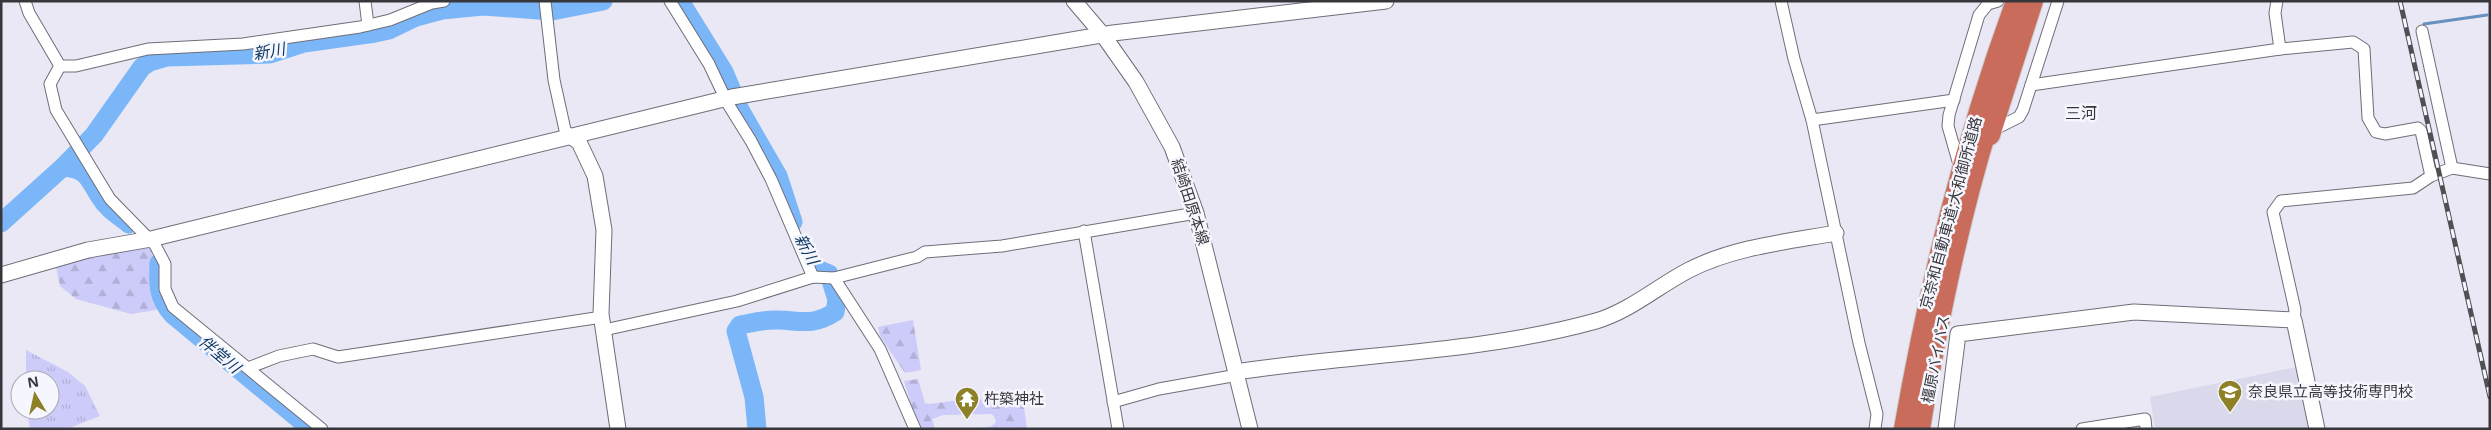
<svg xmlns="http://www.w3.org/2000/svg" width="2491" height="430" font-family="'Open Sans','Noto Sans JP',sans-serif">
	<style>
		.built { fill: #d9d9eb }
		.grass { fill: url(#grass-tufts) }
		.forest { fill: url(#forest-firs) }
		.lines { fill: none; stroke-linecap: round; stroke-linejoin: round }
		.stream { stroke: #6690bf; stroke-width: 3 }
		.river { stroke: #7ab6f8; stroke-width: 19 }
		.street-casing { stroke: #6e6e78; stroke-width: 13 }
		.secondary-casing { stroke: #6e6e78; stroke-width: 17 }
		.highway-casing { stroke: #cbcbcc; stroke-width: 22 }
		.street { stroke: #fff; stroke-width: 11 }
		.secondary { stroke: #fff; stroke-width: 15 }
		.highway { stroke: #ca6c5c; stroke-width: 20 }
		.rail-casing { stroke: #4f4f54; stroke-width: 5 }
		.rail { stroke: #f6f6ff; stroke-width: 3; stroke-dasharray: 9; stroke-linecap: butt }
		.labels { text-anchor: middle; stroke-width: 5; stroke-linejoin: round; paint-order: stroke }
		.street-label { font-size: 15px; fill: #37373b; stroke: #f6f6ff }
		.poi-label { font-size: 15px; fill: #37373b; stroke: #f6f6ff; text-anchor: start }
		.water-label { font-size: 16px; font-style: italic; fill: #09355e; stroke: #f6f6ff }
		.neighbourhood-label { font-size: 16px; fill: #37373b; stroke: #f6f6ff }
	</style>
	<defs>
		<pattern id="grass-tufts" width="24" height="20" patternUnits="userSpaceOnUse" patternTransform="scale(1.25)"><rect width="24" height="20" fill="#cdcbf9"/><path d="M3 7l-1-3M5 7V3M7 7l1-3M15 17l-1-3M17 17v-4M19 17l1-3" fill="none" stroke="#b1afd6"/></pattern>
		<pattern id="forest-firs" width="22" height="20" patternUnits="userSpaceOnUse" patternTransform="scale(1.25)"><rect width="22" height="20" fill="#cdcbf9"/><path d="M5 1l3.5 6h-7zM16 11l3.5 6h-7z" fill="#b1afd6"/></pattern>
	</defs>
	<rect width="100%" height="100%" fill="#e9e8f4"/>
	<polygon class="built" points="2297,367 2312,429 2155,429 2150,397"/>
	<polygon class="grass" points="26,350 68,372 85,386 100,416 67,429 30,429 28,419 35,414 35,410 50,410 50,380 29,380 26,373"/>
	<g class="forest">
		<path d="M150 246C156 266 150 285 159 305L156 310 131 314 76 299 60 286 56 267 93 256Z"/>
		<polygon points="913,320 921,370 905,373 880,336 878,327"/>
		<polygon points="918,379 925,403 929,404 968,399 1023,401 1027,429 975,429 992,426 996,422 994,416 991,414 943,415 932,419 935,429 919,429 904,381"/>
	</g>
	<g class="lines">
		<polyline class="stream" points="2424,24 2487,15"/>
		<g class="river">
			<polyline points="680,1 724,72 740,110 778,176 793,222"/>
			<path d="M63 167C89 169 88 179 100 197 107 209 119 216 129 224"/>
			<polyline points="1,223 63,167 94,135 142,67 150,62 167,57 270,54 304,43 375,33 389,30 416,17 442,10 483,6 552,11 603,1"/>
			<path d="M159 263C158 285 158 298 173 315L311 429"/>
			<path d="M757 429 754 397 736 331 740 325C752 323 766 319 779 320 803 321 813 326 835 312L837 300 829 274 815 268 805 247"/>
		</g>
		<defs>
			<g id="street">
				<polyline points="25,1 29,13 60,66"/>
				<polyline points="365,1 368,25"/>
				<polyline points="545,1 554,80 565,130 570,136"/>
				<polyline points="670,1 709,64 728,104 751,141 771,179 813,277"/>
				<polyline points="1781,1 1794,59 1812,120 1859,343 1877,414 1875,429"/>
				<polyline points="2277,1 2275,13 2280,49"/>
				<polyline points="2422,31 2452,168"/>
				<polyline points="60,66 50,84 56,110 110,199 155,245 165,264 165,289 173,307 322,429"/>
				<polyline points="60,66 76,66 148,49 243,44 360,27 390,20 432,3 444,1"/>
				<polyline points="2031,85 2280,49 2353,42 2364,49 2368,118 2376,132 2385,134 2418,128 2421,131 2431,176"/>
				<polyline points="1812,120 1954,100"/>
				<polyline points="1991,131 2019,117 2023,110 2058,1"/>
				<polyline points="1958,161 1948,126 1949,115 1979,15 1988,4 1998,1"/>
				<polyline points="1084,231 1118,429"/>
				<polyline points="834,278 880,349 915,429"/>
				<polyline points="2294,320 2295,310 2273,212 2281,201 2413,188 2431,176 2452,168 2490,174"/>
				<polyline points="604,330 737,301 813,277 834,278 917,257 925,252 1002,246 1196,213"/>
				<polyline points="248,368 279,356 313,349 338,357 602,317"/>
				<polyline points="1113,402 1159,389 1232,376 1236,372"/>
				<polyline points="2082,429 2145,419 2146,429"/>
			</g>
			<g id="secondary">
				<polyline points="1074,1 1103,35 1136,82 1172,147 1196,213 1250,429"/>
				<polyline points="570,136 579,142 595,176 604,230 601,314 618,429"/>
				<polyline points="1,275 88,250 151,239 732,97 1113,33 1386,1"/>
				<path d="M1236 372C1354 354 1481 353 1596 321 1630 311 1658 286 1689 270 1734 247 1786 242 1836 233"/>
				<polyline points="1946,429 1958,334 2134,312 2294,320 2317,429"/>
			</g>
			<g id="highway">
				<polyline points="1990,135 2033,1"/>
				<path d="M1904 429C1930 280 1964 144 2016 1"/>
				<path d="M1920 429C1937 325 1958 222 1989 122"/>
			</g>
		</defs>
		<use href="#street" class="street-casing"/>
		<use href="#secondary" class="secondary-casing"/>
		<use href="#highway" class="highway-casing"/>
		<use href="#street" class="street"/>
		<use href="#secondary" class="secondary"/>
		<use href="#highway" class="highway"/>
		<defs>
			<polyline id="rail" points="2400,1 2490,397"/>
		</defs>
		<use href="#rail" class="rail-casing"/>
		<use href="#rail" class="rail"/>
	</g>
	<defs>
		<symbol id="school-pin" viewBox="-11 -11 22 30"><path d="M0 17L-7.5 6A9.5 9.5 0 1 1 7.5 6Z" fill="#8d8027" stroke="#f6f6ff"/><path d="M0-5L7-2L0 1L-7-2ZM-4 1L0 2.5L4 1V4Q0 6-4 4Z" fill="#fff"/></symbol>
		<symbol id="temple-pin" viewBox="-11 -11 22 30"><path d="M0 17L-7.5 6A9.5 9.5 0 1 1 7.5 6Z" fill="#8d8027" stroke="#f6f6ff"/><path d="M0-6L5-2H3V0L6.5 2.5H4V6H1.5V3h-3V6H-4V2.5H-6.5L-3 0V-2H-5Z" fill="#fff"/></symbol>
	</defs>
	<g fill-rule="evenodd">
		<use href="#school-pin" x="2216" y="378" width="28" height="38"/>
		<use href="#temple-pin" x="953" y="385" width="28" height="38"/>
	</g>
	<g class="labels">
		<g class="street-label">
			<text transform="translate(1190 202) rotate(72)" y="5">結崎田原本線</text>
			<text transform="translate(1951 213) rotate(-75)" y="5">京奈和自動車道;大和御所道路</text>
			<text transform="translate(1936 359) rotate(-79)" y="5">橿原バイパス</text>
		</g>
		<g class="poi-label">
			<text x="2248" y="397">奈良県立高等技術専門校</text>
			<text x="984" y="404">杵築神社</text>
		</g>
		<g class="water-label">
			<text transform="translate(269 51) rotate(-10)" y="6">新川</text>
			<text transform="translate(807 249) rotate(62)" y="6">新川</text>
			<text transform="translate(220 354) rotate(40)" y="6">伴堂川</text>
		</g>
		<g class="neighbourhood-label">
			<text x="2081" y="119">三河</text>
		</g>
	</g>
	<rect width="2491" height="430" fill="none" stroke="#37373b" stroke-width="5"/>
	<g transform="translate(35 395) rotate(351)"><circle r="24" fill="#f6f6ff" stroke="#aaaab1"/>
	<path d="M0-4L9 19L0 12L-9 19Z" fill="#8d8027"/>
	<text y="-8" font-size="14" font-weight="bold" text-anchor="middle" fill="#37373b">N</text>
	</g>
</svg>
